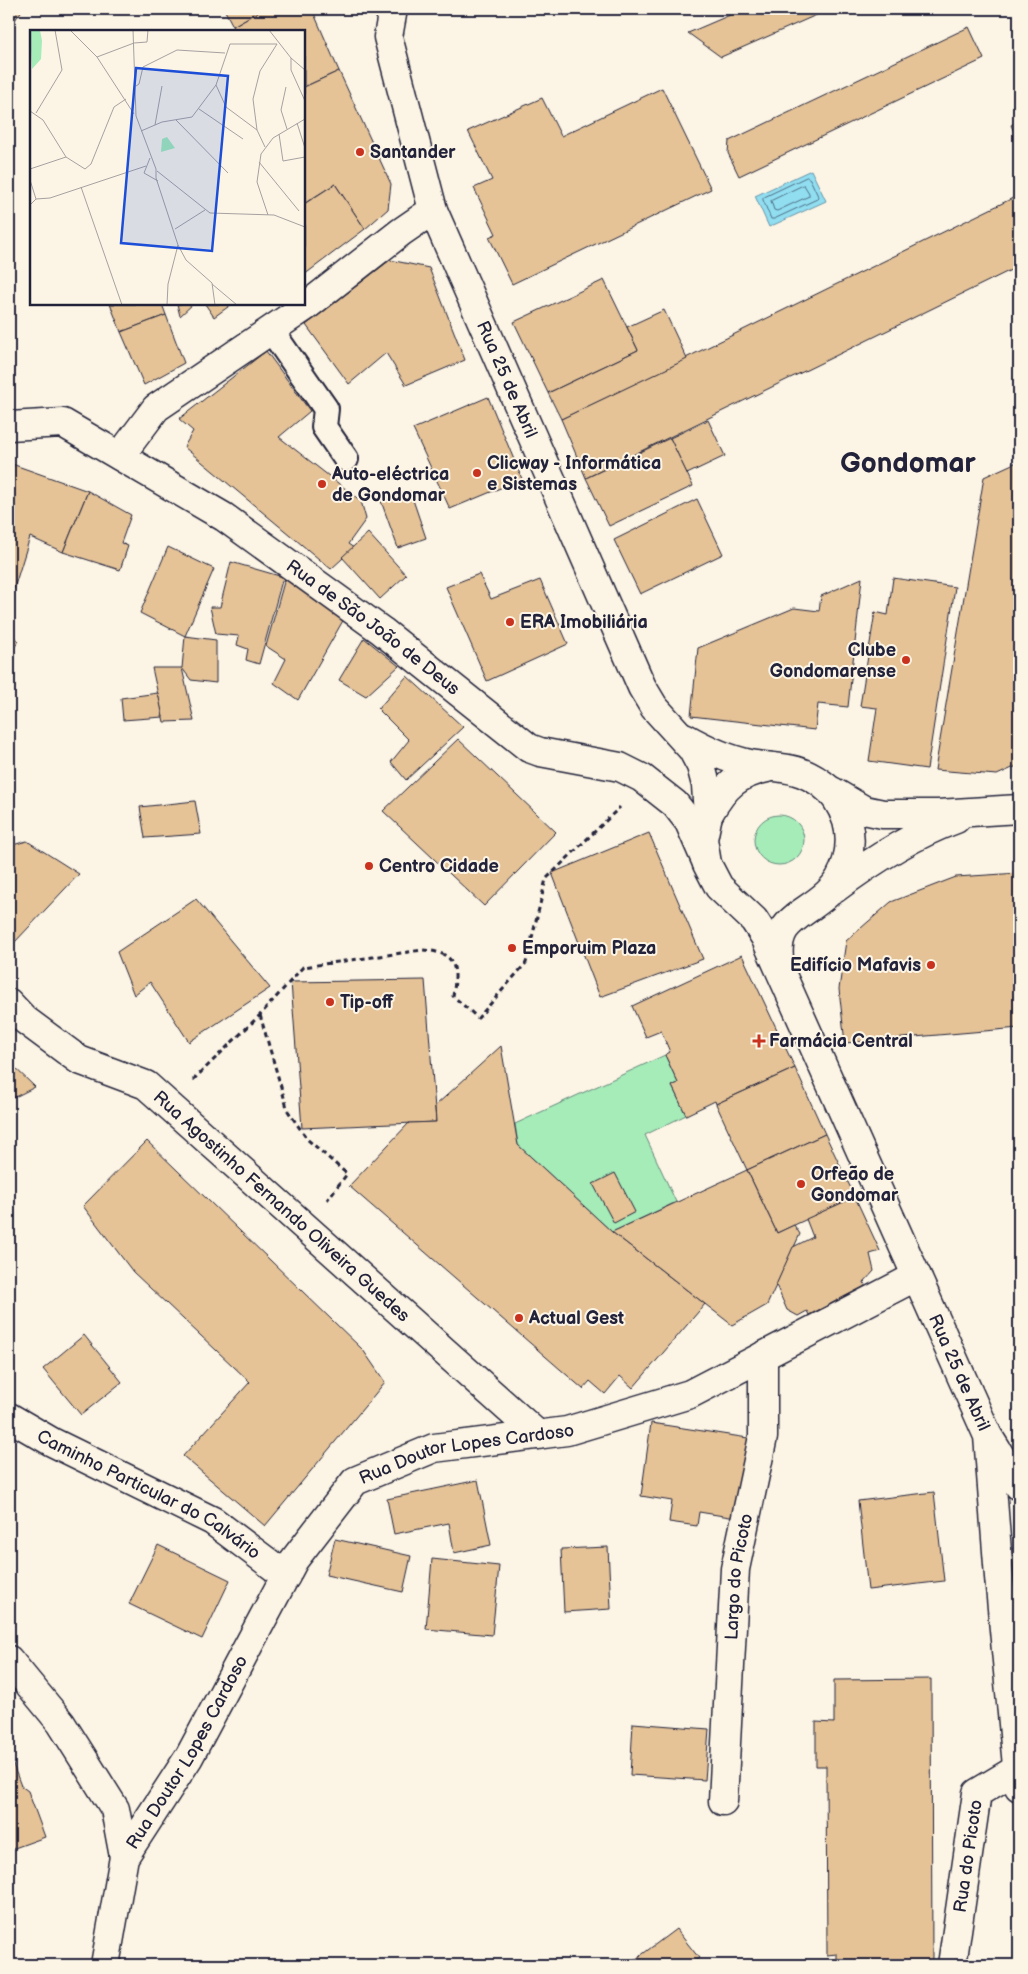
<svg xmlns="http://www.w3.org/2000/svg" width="1028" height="1974" font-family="'Balsamiq Sans',sans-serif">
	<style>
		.green { fill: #a5ecb8; stroke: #64877a }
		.water { fill: #91def1; stroke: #6593a8 }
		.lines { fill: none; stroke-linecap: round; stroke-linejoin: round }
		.shore { stroke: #4e6d84; stroke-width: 1 }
		.building { fill: #e5c397; stroke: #22223b }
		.lane-casing { stroke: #22223b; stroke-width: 28 }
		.street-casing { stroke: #22223b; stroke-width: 31 }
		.secondary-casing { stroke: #22223b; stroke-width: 31 }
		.path { stroke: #22223b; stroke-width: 3; stroke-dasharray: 5 4; stroke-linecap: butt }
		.lane { stroke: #fcf5e5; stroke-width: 24 }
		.street { stroke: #fcf5e5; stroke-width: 28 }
		.secondary { stroke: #fcf5e5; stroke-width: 28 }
		.poi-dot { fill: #c8321e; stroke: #fcf5e5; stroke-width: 2 }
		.labels { text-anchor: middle; stroke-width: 4; stroke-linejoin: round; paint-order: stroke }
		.poi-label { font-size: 18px; font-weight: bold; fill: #22223b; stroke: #fcf5e5; text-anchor: start }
		.street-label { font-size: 18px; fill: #22223b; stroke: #fcf5e5 }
		.town-label { font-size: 28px; font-weight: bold; fill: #22223b; stroke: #fcf5e5 }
		.inset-road { fill: none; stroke: #a5a1a1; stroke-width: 1 }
		.view { fill: #1d4ed8; fill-opacity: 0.15; stroke: #1d4ed8; stroke-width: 2.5 }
		.inset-edge { fill: none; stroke: #22223b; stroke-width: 2.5 }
	</style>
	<rect width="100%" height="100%" fill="#fcf5e5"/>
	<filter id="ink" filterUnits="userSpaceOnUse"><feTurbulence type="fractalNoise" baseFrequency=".02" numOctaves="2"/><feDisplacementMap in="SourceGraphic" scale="10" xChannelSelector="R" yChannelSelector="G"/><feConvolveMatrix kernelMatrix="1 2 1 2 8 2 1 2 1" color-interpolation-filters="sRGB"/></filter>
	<g filter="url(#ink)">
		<g class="green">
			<circle cx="779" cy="840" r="25"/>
			<polygon points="665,1055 678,1083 672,1086 686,1115 645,1135 676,1202 612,1232 518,1145 515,1124"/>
		</g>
		<polygon class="water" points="811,170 826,201 769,227 755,196"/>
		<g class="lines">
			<g class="shore">
				<polygon points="807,177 810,179 818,196 817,199 774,219 771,219 763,200 763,198"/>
				<polygon points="804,185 809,193 809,196 777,211 774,210 771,201"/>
			</g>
		</g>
		<g class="building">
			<polygon points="9,9 23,9 9,28"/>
			<polygon points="224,9 263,9 233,26"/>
			<polygon points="263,9 312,9 339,71 304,87 304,31 235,31 233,26"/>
			<polygon points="537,9 551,9 539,14"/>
			<polygon points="744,9 830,9 721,57 688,33"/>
			<polygon points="969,27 984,59 739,176 728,153 729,141"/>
			<polygon points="339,71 391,184 388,209 365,229 335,184 305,203 304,200 304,87"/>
			<polygon points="662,88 711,189 512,284 489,237 496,234 474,188 492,180 468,131 542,98 561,136"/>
			<polygon points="1019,121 1019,143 1011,125"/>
			<polygon points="335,184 365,229 304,275 304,204"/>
			<polygon points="1019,195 1019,266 586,478 561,419"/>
			<polygon points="390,260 429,268 465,360 406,385 386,353 349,384 306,325"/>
			<polygon points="604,280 638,350 548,393 514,322"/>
			<polygon points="110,304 162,304 166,315 121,332"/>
			<polygon points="177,304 193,304 180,316"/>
			<polygon points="205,304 232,304 214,317"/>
			<polygon points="664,310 687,359 561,419 548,393 638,350 627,327"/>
			<polygon points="166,315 184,363 144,385 121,332"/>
			<polygon points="266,351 310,411 279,437 361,501 366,519 348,544 354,548 331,569 184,447 193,431 179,419"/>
			<polygon points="488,397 522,479 450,509 413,429"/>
			<polygon points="708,420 725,456 687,474 670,438"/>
			<polygon points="670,438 693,486 609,526 586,478"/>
			<polygon points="1019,461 1019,765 997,775 935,770 984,477"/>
			<polygon points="9,463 88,491 63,552 30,537 12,595 9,594"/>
			<polygon points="88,491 131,515 121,543 128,546 120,570 63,552"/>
			<polygon points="410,491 426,538 398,548 381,501"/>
			<polygon points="697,499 723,554 640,594 614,540"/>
			<polygon points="368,533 406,575 380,599 342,557"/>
			<polygon points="168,547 214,569 185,636 140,613"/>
			<polygon points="231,562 283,577 259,664 246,660 248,649 237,645 239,636 216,634 210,607 220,607"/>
			<polygon points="479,574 491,599 540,580 568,644 487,681 446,587"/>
			<polygon points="286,575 345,617 298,700 274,683 286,659 266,646"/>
			<polygon points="862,578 848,707 818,704 815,730 691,716 698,648 794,608 819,611 821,596"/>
			<polygon points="893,578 955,587 927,769 869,761 877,708 860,706 875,612 888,615"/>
			<polygon points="9,633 19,641 9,654"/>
			<polygon points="185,636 216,640 216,683 191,680 182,668"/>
			<polygon points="364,638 399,666 366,696 339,680"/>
			<polygon points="152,668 182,668 194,721 164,722"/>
			<polygon points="407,676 463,727 406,780 391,762 409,740 378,709"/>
			<polygon points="158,693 163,717 123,720 121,698"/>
			<polygon points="458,739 556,832 484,906 383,811"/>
			<polygon points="195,801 201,834 145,838 140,807"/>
			<polygon points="649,833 703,959 600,997 552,873"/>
			<polygon points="27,841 79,874 14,943 9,938 9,846"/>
			<polygon points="1019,873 1019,1028 845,1043 839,989 846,941 891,902 956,877"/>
			<polygon points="196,899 270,988 189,1042 150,982 134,995 117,952"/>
			<polygon points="742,955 795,1068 716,1104 715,1101 686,1115 672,1086 678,1083 665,1055 670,1052 661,1031 646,1037 632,1006"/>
			<polygon points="425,980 436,1122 302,1128 291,982"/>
			<polygon points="501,1046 518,1145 612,1232 705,1304 633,1388 620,1376 605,1394 590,1381 583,1389 349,1186 409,1123 436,1122 435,1106"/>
			<polygon points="9,1062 35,1087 9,1100"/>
			<polygon points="795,1068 825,1134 747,1170 716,1104"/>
			<polygon points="825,1134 855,1197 777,1233 747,1170"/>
			<polygon points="147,1141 363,1350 385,1382 265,1526 183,1456 250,1382 133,1272 83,1206"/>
			<polygon points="747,1170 777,1233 794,1225 800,1234 767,1305 732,1325 612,1232"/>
			<polygon points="615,1173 635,1212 614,1223 593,1184"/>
			<polygon points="855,1197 880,1251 870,1254 874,1271 864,1282 865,1286 809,1315 807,1311 798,1316 787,1310 776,1285 793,1247 813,1237 806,1219"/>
			<polygon points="84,1335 122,1382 81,1415 43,1369"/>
			<polygon points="651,1423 748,1438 736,1518 699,1512 697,1526 669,1522 672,1501 641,1496"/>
			<polygon points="478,1480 491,1545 454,1553 449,1523 394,1534 387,1499"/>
			<polygon points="934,1492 944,1581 868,1590 858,1501"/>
			<polygon points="335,1539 411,1556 403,1592 326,1575"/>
			<polygon points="158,1545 230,1580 202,1639 129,1604"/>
			<polygon points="608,1547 611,1609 564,1612 561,1549"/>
			<polygon points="432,1559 499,1566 492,1635 426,1629"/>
			<polygon points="1019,1598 1019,1626 1006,1607"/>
			<polygon points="931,1679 932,1965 837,1965 837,1954 827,1955 826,1766 816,1766 816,1722 834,1723 834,1680"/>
			<polygon points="633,1723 709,1729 705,1780 630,1775"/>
			<polygon points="9,1754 21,1786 28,1791 45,1837 9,1850"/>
			<polygon points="676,1929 699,1958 689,1965 628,1965"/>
		</g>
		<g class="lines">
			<defs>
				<polyline id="lane" points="271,330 326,409 324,427 346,459"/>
				<g id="street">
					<path id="s1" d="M9 426 63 423 224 517 382 631 529 748 540 752 620 767 642 778 675 804 689 822 706 861"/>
					<polyline points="120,456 156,408 305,307 401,232 433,210"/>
					<path id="s2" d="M9 1003 25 1020 79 1060 146 1085 538 1435"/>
					<path id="s3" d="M9 1417 52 1442 213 1521 286 1576"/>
					<polyline points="9,1660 61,1723 115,1809 124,1857"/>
					<path id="s4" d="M723 1801 735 1569 763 1437V1356"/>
					<path id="s5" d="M105 1965 124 1857 189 1757 294 1560 355 1481 434 1448 567 1431 690 1394 917 1276"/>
					<path id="s6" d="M952 1965 977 1793 1017 1769"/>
				</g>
				<g id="secondary">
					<path id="s7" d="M393 9 388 37 433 210 642 687 654 707 692 749 701 766 706 785 708 815 703 839 707 864 719 887 754 920 765 937 988 1436 999 1577 1019 1787"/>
					<path d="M684 737C705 749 726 759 750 764 779 769 796 765 822 784 835 793 842 806 847 821 854 846 847 876 827 894 799 919 772 920 780 967"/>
					<polyline points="832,791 864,810 883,814 938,814 1019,809"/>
					<path d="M708 815C725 785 737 774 771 767"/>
					<path d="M833 890C870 862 912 835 956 819"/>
					<polyline points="990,1439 1019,1486"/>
				</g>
			</defs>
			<use href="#lane" class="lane-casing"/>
			<use href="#street" class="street-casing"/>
			<use href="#secondary" class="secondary-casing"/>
			<g class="path">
				<polyline points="260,1015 288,1111 307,1139 347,1174 327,1200"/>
				<path d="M193 1080 260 1015 303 967 422 950C456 952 458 966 453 996L478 1018 526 963 546 879 620 807"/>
			</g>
			<use href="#lane" class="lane"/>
			<use href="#street" class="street"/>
			<use href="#secondary" class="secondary"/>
		</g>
	</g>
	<g class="poi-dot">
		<circle cx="360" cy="152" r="5"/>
		<circle cx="477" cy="473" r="5"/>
		<circle cx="322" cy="484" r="5"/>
		<circle cx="510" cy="622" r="5"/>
		<circle cx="906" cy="660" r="5"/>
		<circle cx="369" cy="866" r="5"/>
		<circle cx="512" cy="948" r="5"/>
		<circle cx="931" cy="965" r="5"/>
		<circle cx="330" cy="1002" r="5"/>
		<path d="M756.5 1033.5h5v5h5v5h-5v5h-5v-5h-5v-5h5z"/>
		<circle cx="801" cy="1184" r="5"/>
		<circle cx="519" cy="1318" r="5"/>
	</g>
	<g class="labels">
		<g class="poi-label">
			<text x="370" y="158">Santander</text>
			<text x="487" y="469">Clicway - Informática<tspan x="487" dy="21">e Sistemas</tspan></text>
			<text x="332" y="480">Auto-eléctrica<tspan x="332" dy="21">de Gondomar</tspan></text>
			<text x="520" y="628">ERA Imobiliária</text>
			<text x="896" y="656" text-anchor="end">Clube<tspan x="896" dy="21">Gondomarense</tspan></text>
			<text x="379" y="872">Centro Cidade</text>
			<text x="522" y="954">Emporuim Plaza</text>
			<text x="921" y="971" text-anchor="end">Edifício Mafavis</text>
			<text x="340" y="1008">Tip-off</text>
			<text x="769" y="1047">Farmácia Central</text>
			<text x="811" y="1180">Orfeão de<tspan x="811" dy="21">Gondomar</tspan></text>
			<text x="529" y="1324">Actual Gest</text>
		</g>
		<g class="street-label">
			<text dy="6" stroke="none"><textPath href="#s7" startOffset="392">Rua 25 de Abril</textPath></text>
			<text dy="6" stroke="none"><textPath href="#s1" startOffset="426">Rua de São João de Deus</textPath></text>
			<text dy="6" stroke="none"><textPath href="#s2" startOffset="344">Rua Agostinho Fernando Oliveira Guedes</textPath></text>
			<text dy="6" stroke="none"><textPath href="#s7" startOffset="1498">Rua 25 de Abril</textPath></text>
			<text dy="6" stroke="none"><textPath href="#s5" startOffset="668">Rua Doutor Lopes Cardoso</textPath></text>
			<text dy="6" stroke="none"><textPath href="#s3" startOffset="160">Caminho Particular do Calvário</textPath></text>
			<text dy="6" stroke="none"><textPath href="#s4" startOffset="225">Largo do Picoto</textPath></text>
			<text dy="6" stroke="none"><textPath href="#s5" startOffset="232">Rua Doutor Lopes Cardoso</textPath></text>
			<text dy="6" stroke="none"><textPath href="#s6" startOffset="110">Rua do Picoto</textPath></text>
		</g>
		<g class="town-label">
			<text x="908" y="472">Gondomar</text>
		</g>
	</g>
	<g transform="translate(30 30)">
		<rect width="275" height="275" fill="#fcf5e5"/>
		<path d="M0 0H10L12 11 11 29 2 39ZM137 107 145 118 131 122 132 109Z" fill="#a5ecb8"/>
		<path class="inset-road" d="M40 0 67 27 104 84M103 0 106 86 126 139V148L148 215 138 254 137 275M239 0 261 28V40L275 71M104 13 117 12 118 0M67 27 104 13M261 28 275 40M186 55 196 77 227 100M106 56 109 54 113 37 147 20 195 23M256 57 251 80 257 99M169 79 213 109M0 81 13 90 36 127 55 139 61 134 84 77 96 69M6 83 32 40 25 0M146 90 198 143M267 93 275 118M125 95 132 56M111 101 132 92 162 87 186 55 200 14H247M249 104 253 131 275 127M235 117 227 100 223 69 230 41 247 14M120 128 114 143 128 151M229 132 269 181M0 139 36 127M127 141 180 183 244 185 275 197M0 150 6 169M51 157 92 275M0 175 6 169 20 168 116 136M238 185 227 152 231 124 243 108 275 89M145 199 175 180M148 215 156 230 182 253 185 275M182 254 207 275"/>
		<path class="view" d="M106 38 198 46 182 221 91 213Z"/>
		<rect width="275" height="275" class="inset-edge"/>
	</g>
	<rect width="1028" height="1974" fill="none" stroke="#fcf5e5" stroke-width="30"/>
	<rect x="15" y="15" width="998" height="1944" fill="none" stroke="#22223b" stroke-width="2" filter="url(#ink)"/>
</svg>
